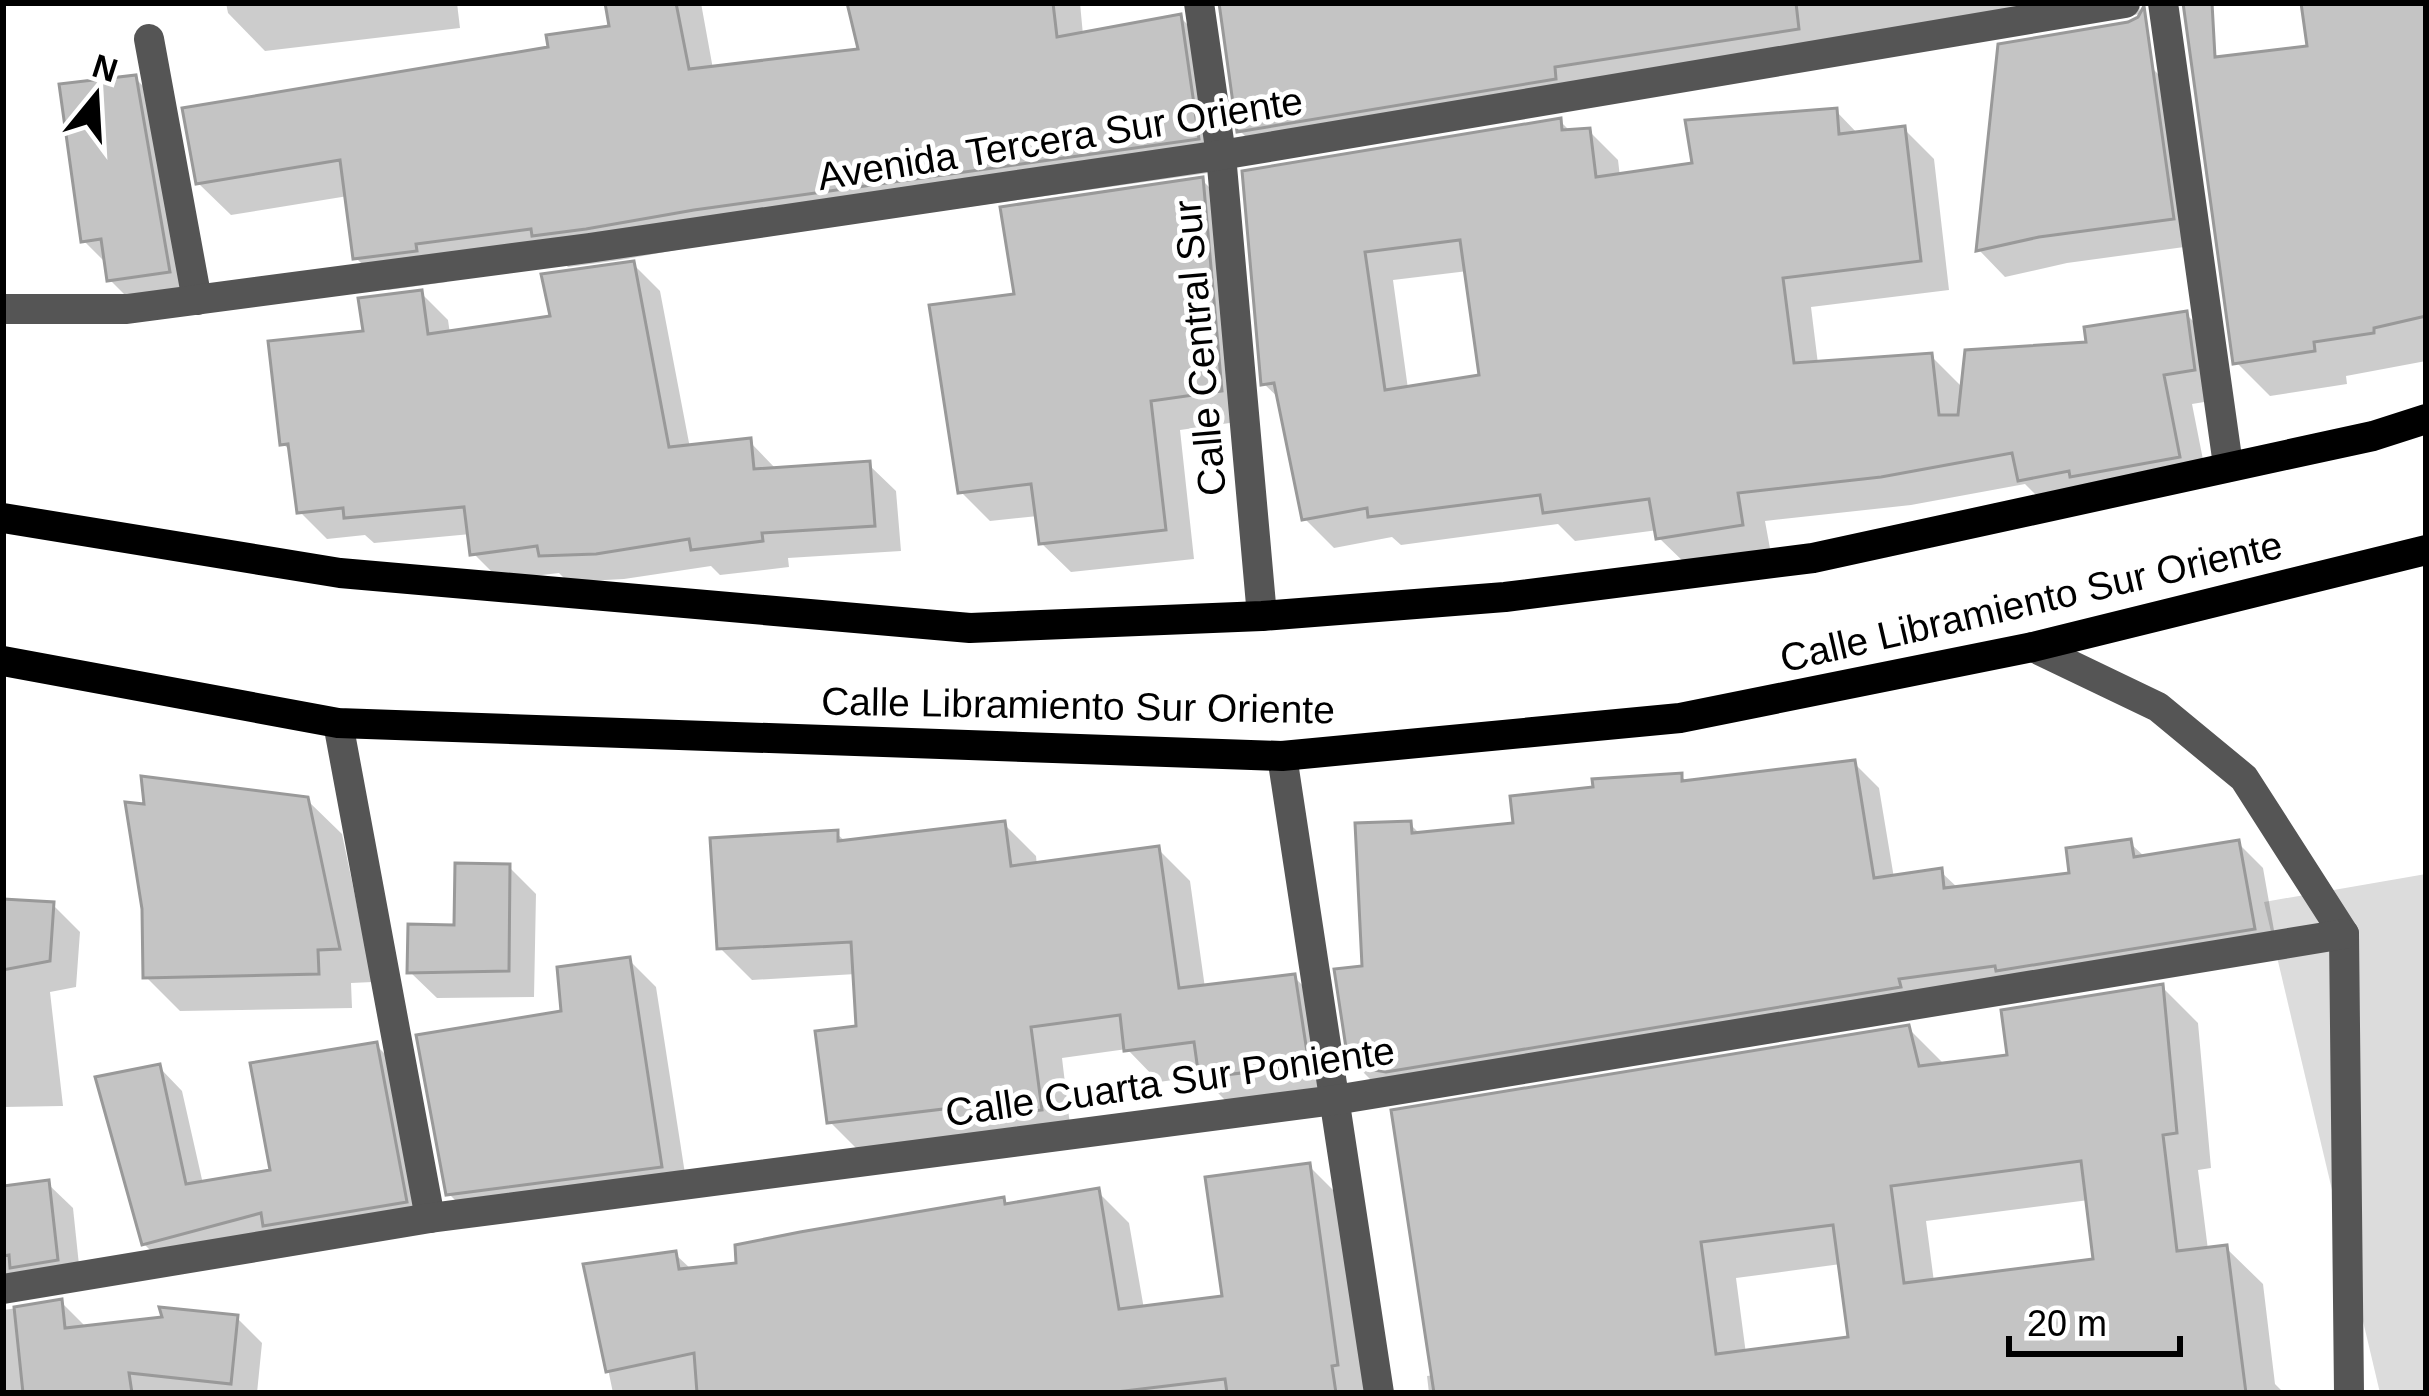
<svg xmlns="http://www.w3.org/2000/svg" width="2429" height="1396" font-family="Helvetica,sans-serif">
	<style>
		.green { fill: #dcdcdc }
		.shadow { fill: #0003; fill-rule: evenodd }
		.building { fill: #c4c4c4; stroke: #999; stroke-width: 3; fill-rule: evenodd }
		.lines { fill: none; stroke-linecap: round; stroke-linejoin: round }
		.minor { stroke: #555; stroke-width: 30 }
		.major { stroke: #000; stroke-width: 30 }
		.labels { text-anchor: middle; stroke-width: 10; stroke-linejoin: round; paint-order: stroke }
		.street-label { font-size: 39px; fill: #000; stroke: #fff }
	</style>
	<rect width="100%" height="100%" fill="#fff"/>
	<polygon class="green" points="2426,874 2426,1393 2380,1393 2264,902"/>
	<g class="shadow">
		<polygon points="226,3 457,3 460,28 265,51 228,13"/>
		<polygon points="608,3 701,3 713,69 862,52 850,3 1080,3 1083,35 1180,17 1212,49 1229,170 727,241 620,260 568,267 561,260 446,275 447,282 388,290 356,258 348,196 231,215 198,183 613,29"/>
		<polygon points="1219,3 2139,3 2140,14 1270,161 1240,131"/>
		<polygon points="2304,3 2426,3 2426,361 2346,376 2347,384 2270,396 2236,362 2310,49"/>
		<polygon points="2151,67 2178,94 2199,245 2067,263 2005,277 1979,250"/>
		<polygon points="135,78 158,101 192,294 133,303 110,280 108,265 84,241"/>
		<path d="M1836 111 1859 135 1904 129 1934 159 1949 290 1811 307 1818 364 1931 356 1964 389 2186 314 2215 343 2223 399 2192 404 2208 485 2050 509 2025 484 1911 505 1765 521 1771 554 1689 567 1659 538 1658 530 1575 541 1558 524 1401 545 1392 537 1334 548 1305 519 1281 400 1264 384 1245 174 1560 121 1571 132 1589 131 1618 160 1620 177 1695 166ZM1468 271 1482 378 1408 389 1393 280Z"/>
		<polygon points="1202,180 1232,210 1251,420 1180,430 1194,559 1071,572 1041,543 1038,516 990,521 960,491"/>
		<polygon points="633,264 660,291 690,448 750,442 776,469 869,465 896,491 901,551 788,558 789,567 720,575 711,566 624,579 568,582 559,573 500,580 473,553 471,534 374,543 365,535 327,539 300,512 293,453 283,444 366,334 421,293 448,320 450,334 553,318"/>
		<polygon points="1854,763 1879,788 1894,878 1940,871 1959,889 2072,875 2130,843 2146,858 2238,843 2263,868 2278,953 1376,1085 1351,1060 1365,968 1410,824 1421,835 1516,826 1681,776 1688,783"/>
		<polygon points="307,800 342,834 373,982 351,983 352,1008 180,1011 146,977 145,908"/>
		<polygon points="1004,824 1036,856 1037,866 1158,849 1190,881 1205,988 1294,977 1327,1009 1340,1097 1234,1109 1201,1076 1159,1082 1127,1049 1062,1058 1072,1142 862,1154 829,1121 859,1028 856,974 752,980 720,948 836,833 847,843"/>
		<polygon points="509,867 536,894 534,997 437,998 410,972 457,928"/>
		<polygon points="3,902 53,905 80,932 76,987 50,992 63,1106 3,1107"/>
		<polygon points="629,960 656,987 688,1193 475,1220 448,1193 565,1013"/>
		<path d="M2162 987 2198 1023 2211 1168 2198 1170 2208 1250 2226 1248 2263 1284 2275 1384 2284 1393H1429L1427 1376 1435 1375 1908 1028 1946 1066 2011 1057ZM2089 1200 2096 1262 1934 1282 1926 1221ZM1841 1264 1851 1340 1746 1354 1736 1278Z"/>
		<polygon points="376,1045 400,1069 429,1225 168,1268 144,1244 159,1067 182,1091 203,1184 274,1173"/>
		<polygon points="1309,1166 1341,1198 1368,1393 613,1393 587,1267 675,1254 692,1270 739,1265 1003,1201 1008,1206 1098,1192 1129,1223 1144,1309 1226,1299"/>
		<polygon points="48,1184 73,1208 81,1284 3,1301 3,1188"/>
		<polygon points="61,1302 87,1328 237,1318 262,1343 257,1393 3,1393 3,1310"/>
	</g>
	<g class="building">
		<polygon points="605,3 676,3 689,69 858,49 847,3 1053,3 1057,37 1181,14 1199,139 694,210 586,229 532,236 531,229 416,244 417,251 353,259 340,160 196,184 182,108 548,47 546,35 609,26"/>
		<polygon points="1219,3 1796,3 1799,29 1555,67 1556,79 1237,132"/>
		<polygon points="2183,3 2212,3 2215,57 2307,46 2301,3 2426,3 2426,316 2374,328 2374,333 2314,342 2315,351 2233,364"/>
		<polygon points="2144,6 2174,219 2039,237 1976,251 1998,44 2128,22 2138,17"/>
		<polygon points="136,75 170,272 107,281 101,239 81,242 59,84"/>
		<path d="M1837 108 1839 134 1905 126 1921 261 1783 278 1794 363 1932 353 1939 415H1958L1965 350 2086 342 2084 327 2187 311 2195 370 2164 375 2180 457 2070 477 2069 471 2018 481 2012 453 1881 477 1738 493 1743 525 1656 539 1649 499 1543 513 1540 495 1368 517 1367 508 1302 520 1274 383 1261 385 1242 171 1561 118 1562 130 1590 128 1596 177 1692 163 1685 120ZM1460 240 1479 375 1385 390 1365 252Z"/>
		<polygon points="1203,177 1222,391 1151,401 1166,530 1039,544 1031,484 958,493 929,305 1014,294 1000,207"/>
		<polygon points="634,261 669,447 751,438 754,469 870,461 875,526 762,533 763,541 691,550 689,539 596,554 539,556 537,546 470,555 464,507 344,518 343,508 297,513 288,444 280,445 268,341 363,331 358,298 422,290 428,334 550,316 541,274"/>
		<polygon points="1855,760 1874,878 1942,868 1944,888 2069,873 2066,848 2131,839 2134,857 2239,840 2255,929 1996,971 1995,966 1899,979 1901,987 1386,1072 1374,1070 1372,1058 1348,1061 1334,969 1362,966 1355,823 1411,821 1412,833 1513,823 1510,796 1593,787 1592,779 1682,773 1682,781"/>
		<polygon points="141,776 308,797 340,949 318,950 319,974 143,978 142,909 125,802 144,804"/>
		<polygon points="1005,821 1011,866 1159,846 1179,988 1295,974 1309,1065 1199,1078 1194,1042 1124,1051 1120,1015 1031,1027 1042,1110 954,1120 952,1108 827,1123 815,1031 856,1026 851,942 717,949 710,838 838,830 838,841"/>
		<polygon points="455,863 510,864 509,971 407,973 408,924 454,925"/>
		<polygon points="3,899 54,902 50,961 3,970"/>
		<polygon points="630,957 662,1167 446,1195 416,1035 561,1011 557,967"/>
		<path d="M2163 984 2177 1133 2163 1135 2177 1251 2227 1245 2246 1393H1434L1391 1110 1909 1025 1919 1066 2007 1055 2001 1010ZM2081 1161 2093 1259 1904 1283 1891 1186ZM1833 1225 1848 1337 1716 1354 1701 1242Z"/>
		<polygon points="377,1042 407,1202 263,1226 261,1213 142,1245 95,1077 160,1064 186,1184 270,1170 250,1063"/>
		<polygon points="1310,1163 1338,1365 1332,1366 1336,1393 1227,1393 1225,1379 1108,1393 697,1393 694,1353 606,1372 583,1264 676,1251 679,1269 736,1263 735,1245 800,1232 1004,1197 1005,1204 1099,1188 1119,1309 1222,1296 1205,1177"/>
		<polygon points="49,1180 58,1260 10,1268 9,1255 3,1256 3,1186"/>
		<polygon points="62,1299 65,1328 162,1317 159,1307 238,1315 231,1384 129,1373 132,1393 23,1393 14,1307"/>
	</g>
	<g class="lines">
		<g class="minor">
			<polyline points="1199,3 1221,155 1262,616"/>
			<polyline points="2163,3 2228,465"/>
			<polyline points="149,39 197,300"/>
			<polyline points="3,309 127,309 589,248 1221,155 2125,3"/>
			<polyline points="2033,647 2158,707 2244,778 2344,934 2349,1393"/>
			<polyline points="338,723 430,1218"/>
			<polyline points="1282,756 1379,1393"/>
			<polyline points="3,1289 430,1218 1335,1100 2344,934"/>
		</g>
		<g class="major">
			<polyline points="3,518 340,573 970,628 1262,616 1505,597 1813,558 2373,436 2426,419"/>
			<polyline points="3,661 338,723 1282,756 1680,718 2033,647 2426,550"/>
		</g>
	</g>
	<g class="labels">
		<g class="street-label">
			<text transform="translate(1060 138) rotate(-9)" y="14">Avenida Tercera Sur Oriente</text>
			<text transform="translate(1199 348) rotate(-95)" y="14">Calle Central Sur</text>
			<text transform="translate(2031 601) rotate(-13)" y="14">Calle Libramiento Sur Oriente</text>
			<text transform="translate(1078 705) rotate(1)" y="14">Calle Libramiento Sur Oriente</text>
			<text transform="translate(1170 1081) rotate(-8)" y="14">Calle Cuarta Sur Poniente</text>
		</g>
	</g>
	<rect width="2429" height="1396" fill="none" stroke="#000000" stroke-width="12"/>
	<g transform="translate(96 96) rotate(18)" stroke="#ffffff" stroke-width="9" paint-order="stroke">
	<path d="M0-9L21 45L0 30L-21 45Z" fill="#000000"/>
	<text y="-18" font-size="33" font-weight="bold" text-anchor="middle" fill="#000000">N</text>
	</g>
	<path d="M2009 1336v18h171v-18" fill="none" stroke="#000000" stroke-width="6"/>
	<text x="2027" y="1336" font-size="36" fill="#000000" stroke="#ffffff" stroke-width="9" paint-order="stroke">20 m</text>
</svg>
